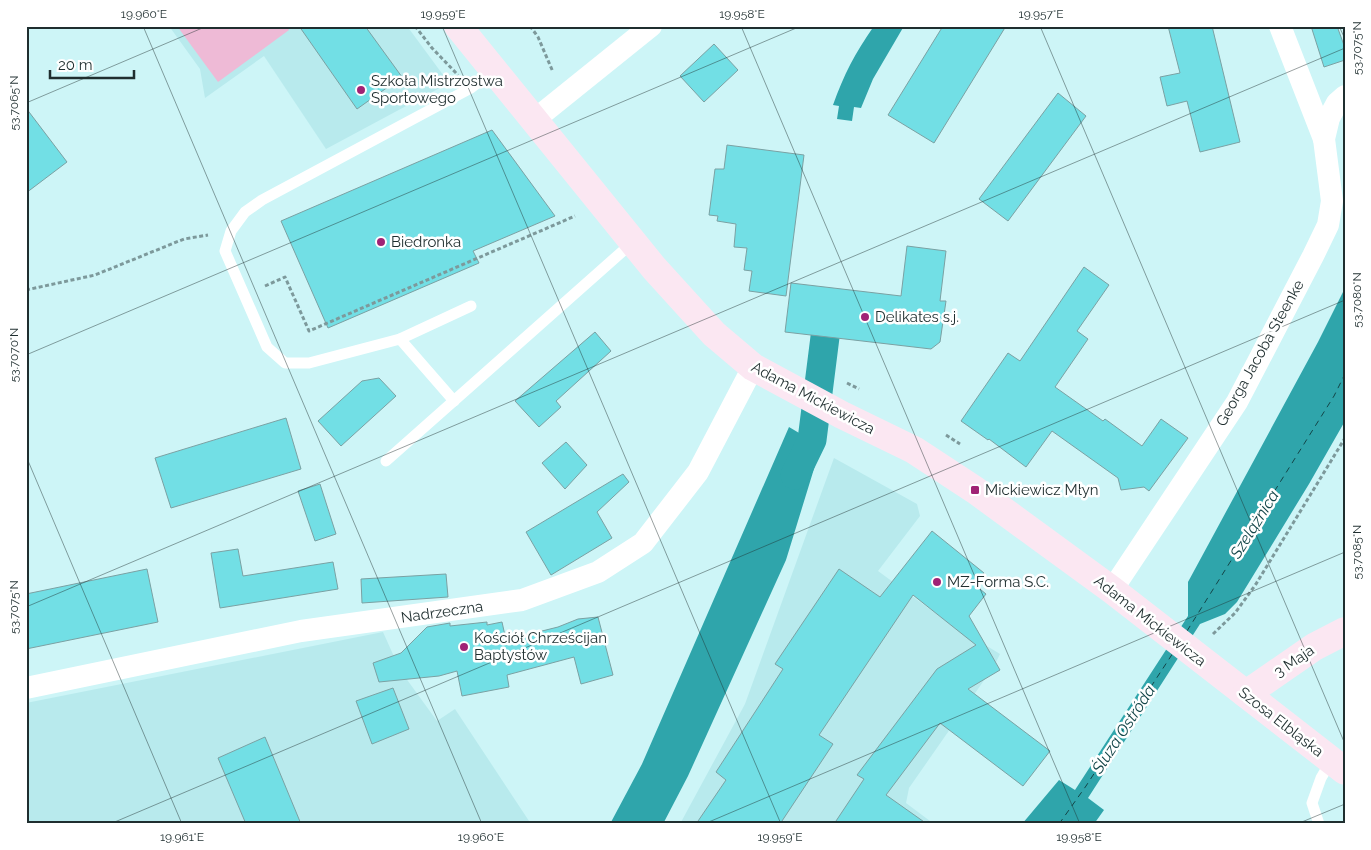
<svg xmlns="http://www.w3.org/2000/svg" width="1371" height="850" font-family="Raleway,sans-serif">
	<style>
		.built { fill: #b8eaed }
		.green { fill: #eebad6 }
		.water { fill: #2fa5ab }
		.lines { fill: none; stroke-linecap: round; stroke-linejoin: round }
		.canal { stroke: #2fa5ab; stroke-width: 29 }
		.ferry { stroke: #134548; stroke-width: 1; stroke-dasharray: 6 5; stroke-linecap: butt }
		.building { fill: #72dfe5; stroke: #7ba1a3 }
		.path { stroke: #7d999b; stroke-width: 3; stroke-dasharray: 4 2.5; stroke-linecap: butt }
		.lane { stroke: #fff; stroke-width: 11 }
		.street { stroke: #fff; stroke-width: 22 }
		.secondary { stroke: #fbe7f2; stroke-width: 28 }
		.ticks { fill: none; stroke: #1f2e2f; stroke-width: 1; stroke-opacity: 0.45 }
		.poi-dot { fill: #a02275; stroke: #fff; stroke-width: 2 }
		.labels { text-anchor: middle; stroke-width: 5; stroke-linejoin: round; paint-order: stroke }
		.poi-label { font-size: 15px; fill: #1f2e2f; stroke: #fff; text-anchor: start }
		.street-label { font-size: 15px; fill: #1f2e2f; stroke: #fff }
		.water-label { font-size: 16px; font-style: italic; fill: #134548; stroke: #fff }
		.neatline { fill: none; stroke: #1f2e2f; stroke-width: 2 }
		.ticks-label { font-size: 12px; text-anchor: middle; fill: #1f2e2f }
	</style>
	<rect width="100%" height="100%" fill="#cdf5f7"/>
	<g class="built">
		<polygon points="169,26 407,26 449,83 326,149 264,56 205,98 200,69"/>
		<polygon points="834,458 917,504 920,516 878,571 946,621 1000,654 994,666 909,788 906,803 934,824 680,824 745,704"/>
		<polygon points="383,632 400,670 437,721 455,709 531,824 26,824 26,703"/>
	</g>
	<polygon class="green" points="177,26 286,26 289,30 218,82"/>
	<g class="water">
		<path d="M874 26H904L873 79 861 108 854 107 852 121 837 119 839 106 833 105C844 74 855 53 874 26Z"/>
		<polygon points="1345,288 1345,421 1309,484 1237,602 1225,614 1200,624 1088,798 1104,810 1094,824 1022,824 1059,780 1075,790 1188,616 1188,582 1318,342"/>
		<polygon points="789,427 821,446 786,560 688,776 663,824 610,824 642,764"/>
	</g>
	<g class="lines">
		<polyline class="canal" points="795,475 812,440 825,337"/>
		<g class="ferry">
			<polyline points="1187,631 1334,396 1345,374"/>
			<polyline points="1059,824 1086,786 1173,653"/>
		</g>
	</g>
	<g class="building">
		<polygon points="299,26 365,26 402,77 357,109"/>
		<polygon points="943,26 1006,26 934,143 888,115"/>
		<polygon points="1168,26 1212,26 1240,142 1200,152 1187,101 1167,106 1160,77 1180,73"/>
		<polygon points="1311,26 1337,26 1345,48 1345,60 1324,67"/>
		<polygon points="714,44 738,70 704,102 680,76"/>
		<polygon points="1058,93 1086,116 1008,221 979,199"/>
		<polygon points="26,108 67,162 26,193"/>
		<polygon points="492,130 555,216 473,251 479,263 328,328 281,221"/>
		<polygon points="727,145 804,155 786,296 749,291 752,271 744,270 747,248 734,247 736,224 717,221 718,216 709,215 715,169 724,169"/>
		<polygon points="907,246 946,251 940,301 946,301 940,342 931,349 785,332 791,283 901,296"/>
		<polygon points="1084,267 1109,285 1077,331 1088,339 1055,387 1103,421 1105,419 1142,446 1161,419 1188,438 1149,491 1144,487 1121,490 1118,478 1052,431 1026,467 989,439 988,440 961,421 1008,353 1020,361"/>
		<polygon points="595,332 611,351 556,401 561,407 539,427 515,401"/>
		<polygon points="379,378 396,396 341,446 318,421 362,381"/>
		<polygon points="286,418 301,469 171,508 155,458"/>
		<polygon points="566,442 587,465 565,489 542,463"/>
		<polygon points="623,474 629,482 597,512 612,538 551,575 526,532"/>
		<polygon points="320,484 336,534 315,541 298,491"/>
		<polygon points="932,531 984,573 975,585 986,594 969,616 1000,670 968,689 1050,751 1023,786 940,723 886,795 927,824 834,824 864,779 857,775 937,669 976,645 913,595 819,735 833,744 780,824 696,824 726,780 716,772 783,669 775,664 839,569 880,597"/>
		<polygon points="238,549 243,576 333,562 338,589 220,608 211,553"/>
		<polygon points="147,569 158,622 26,649 26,594"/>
		<polygon points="446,574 448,597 362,603 361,579"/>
		<polygon points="598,617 613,675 581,684 574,657 507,675 509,687 462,696 457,671 439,676 379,682 373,663 401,653 427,627 450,623 450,626 487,622 487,625 502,622 506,640 558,627 578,619"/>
		<polygon points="393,688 409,729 372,744 356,701"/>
		<polygon points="265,737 301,824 246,824 218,758"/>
	</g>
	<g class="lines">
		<g class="path">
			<polyline points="415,26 432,48 458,75"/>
			<polyline points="530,26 538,37 553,72"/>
			<polyline points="265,286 285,277 309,331 575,216"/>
			<polyline points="26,290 95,275 184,239 208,235"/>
			<polyline points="847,383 859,389"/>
			<polyline points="946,435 960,444"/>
			<polyline points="1213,634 1235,613 1256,584 1345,438"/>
		</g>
		<g class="lane">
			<polyline points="400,339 471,306"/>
			<polyline points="454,401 400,339 309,363 285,363 267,347 225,251 231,231 245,212 262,200 471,88 493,71"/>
			<polyline points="386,461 633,242"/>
			<polyline points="1319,824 1312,803 1321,778 1331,761"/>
		</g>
		<g class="street">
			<polyline points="1280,26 1324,139"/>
			<polyline points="533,121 651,26"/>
			<polyline points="1112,590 1237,402 1313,256 1328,225 1332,201 1324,139 1329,118 1337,103 1345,96"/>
			<polyline points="26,688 301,631 522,600 598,572 643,543 698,472 753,367"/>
		</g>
		<g class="secondary">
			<polyline points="458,26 654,268 714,334 753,367 842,415 914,450 975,490 1112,590 1345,771"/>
			<polyline points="1246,694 1314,647 1345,631"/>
		</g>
	</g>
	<path class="ticks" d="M143 26 482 824M442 26 781 824M741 26 1080 824M1040 26 1345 744M1339 26 1345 39M26 103 207 26M26 355 801 26M26 456 182 824M26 607 1345 48M110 824 1345 300M704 824 1345 552M1297 824 1345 804"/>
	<g class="poi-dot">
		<circle cx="361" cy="90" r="5"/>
		<circle cx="381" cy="242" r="5"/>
		<circle cx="865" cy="317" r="5"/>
		<rect x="970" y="485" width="10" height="10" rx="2.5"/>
		<circle cx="937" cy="582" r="5"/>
		<circle cx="464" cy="647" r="5"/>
	</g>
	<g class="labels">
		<g class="poi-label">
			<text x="371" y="86">Szkoła Mistrzostwa<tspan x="371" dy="17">Sportowego</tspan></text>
			<text x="391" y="247">Biedronka</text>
			<text x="875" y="322">Delikates s.j.</text>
			<text x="985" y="495">Mickiewicz Młyn</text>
			<text x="947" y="587">MZ-Forma S.C.</text>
			<text x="474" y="643">Kościół Chrześcijan<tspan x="474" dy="17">Baptystów</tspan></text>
		</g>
		<g class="street-label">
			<text transform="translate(1260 353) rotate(-61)" y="5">Georga Jacoba Steenke</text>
			<text transform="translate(813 398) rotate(28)" y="5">Adama Mickiewicza</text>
			<text transform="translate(442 612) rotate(-8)" y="5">Nadrzeczna</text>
			<text transform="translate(1150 621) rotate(38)" y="5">Adama Mickiewicza</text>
			<text transform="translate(1294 661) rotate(-34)" y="5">3 Maja</text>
			<text transform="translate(1281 722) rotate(38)" y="5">Szosa Elbląska</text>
		</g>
		<g class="water-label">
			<text transform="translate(1254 524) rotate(-58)" y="6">Szelążnica</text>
			<text transform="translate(1123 729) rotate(-57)" y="6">Śluza Ostróda</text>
		</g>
	</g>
	<rect width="1371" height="850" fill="none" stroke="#ffffff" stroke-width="55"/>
	<path d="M50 70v8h84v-8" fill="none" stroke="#1f2e2f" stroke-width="2.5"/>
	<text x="58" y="70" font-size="15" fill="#1f2e2f" stroke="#ffffff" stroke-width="4" paint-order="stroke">20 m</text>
	<rect x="28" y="28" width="1316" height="794" class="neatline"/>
	<g class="ticks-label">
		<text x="144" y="18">19.960°E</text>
		<text x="443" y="18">19.959°E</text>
		<text x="742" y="18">19.958°E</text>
		<text x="1041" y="18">19.957°E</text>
		<text transform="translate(1357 48) rotate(-90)" y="4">53.7075°N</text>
		<text transform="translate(14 103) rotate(-90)" y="4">53.7065°N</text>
		<text transform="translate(1357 300) rotate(-90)" y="4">53.7080°N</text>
		<text transform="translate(14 355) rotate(-90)" y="4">53.7070°N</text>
		<text transform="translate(1357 552) rotate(-90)" y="4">53.7085°N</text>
		<text transform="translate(14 607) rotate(-90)" y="4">53.7075°N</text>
		<text x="182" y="841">19.961°E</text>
		<text x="481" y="841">19.960°E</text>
		<text x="780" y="841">19.959°E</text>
		<text x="1079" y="841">19.958°E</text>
	</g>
</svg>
